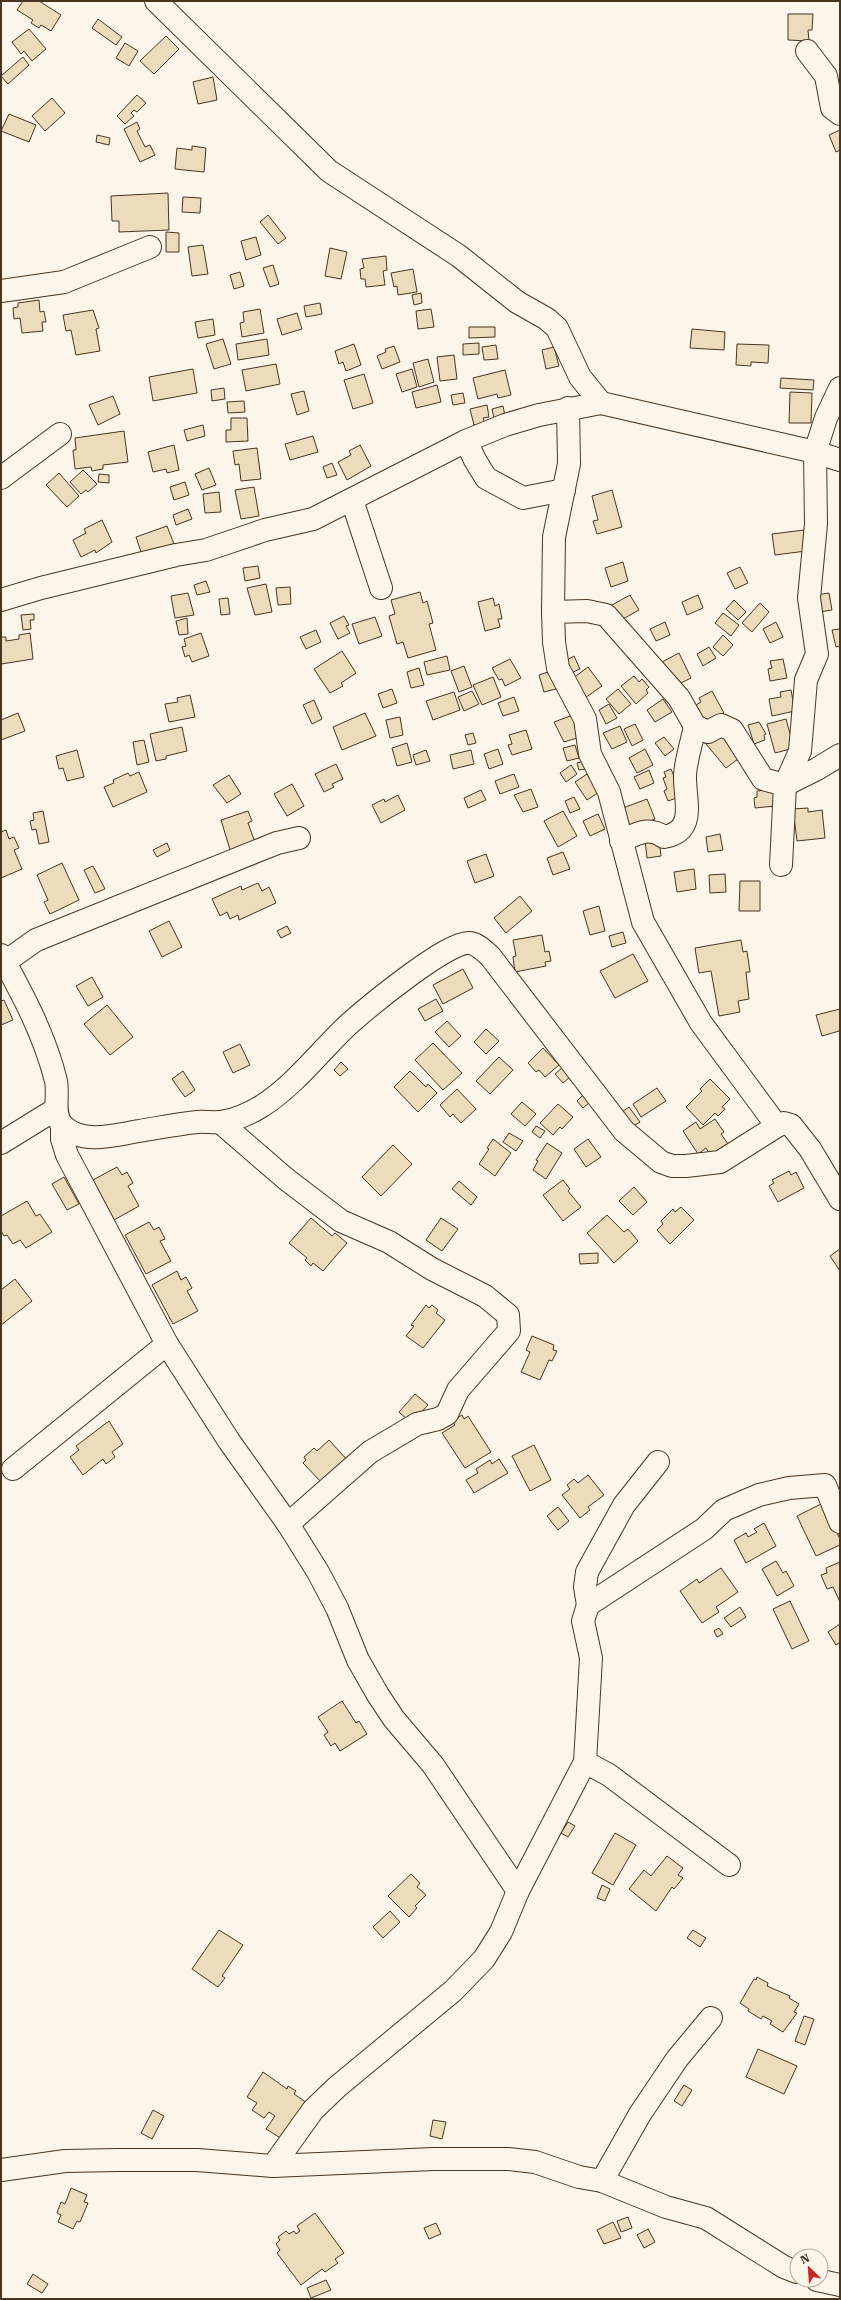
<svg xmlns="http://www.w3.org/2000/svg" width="841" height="2300" font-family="'Roboto Serif',serif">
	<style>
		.building { fill: #ecdcbc; stroke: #4a3520 }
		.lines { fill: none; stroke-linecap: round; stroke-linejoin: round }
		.minor-casing { stroke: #4a3520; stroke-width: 24 }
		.minor { stroke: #fbf6e9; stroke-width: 22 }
	</style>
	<rect width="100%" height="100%" fill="#fbf6e9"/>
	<g class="building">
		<polygon points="23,1 39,1 61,15 51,31 41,25 39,28 31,23 33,20 17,10"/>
		<polygon points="788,14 813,14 812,30 808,30 809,41 788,40"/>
		<polygon points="98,19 122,37 116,45 92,28"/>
		<polygon points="29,29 46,49 32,61 24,51 21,54 12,42"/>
		<polygon points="166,36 179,49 154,74 140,61"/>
		<polygon points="125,43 138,51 129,66 116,58"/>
		<polygon points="23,57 29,65 8,84 1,76"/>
		<polygon points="213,77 217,100 198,104 193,82"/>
		<polygon points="137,95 146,103 137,112 134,110 131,113 134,116 125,124 117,116"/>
		<polygon points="52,98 65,113 45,131 32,116"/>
		<polygon points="9,114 36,125 29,142 1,131"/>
		<polygon points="137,122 140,129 137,131 145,147 150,145 155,155 140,162 124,129"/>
		<polygon points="840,130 840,150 836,152 829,135"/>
		<polygon points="97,135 110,138 109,145 96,142"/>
		<polygon points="192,146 206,148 204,172 175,169 177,148 192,150"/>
		<polygon points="168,193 169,230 119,232 119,221 112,221 111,196"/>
		<polygon points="183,197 201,198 200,213 182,212"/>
		<polygon points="268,215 286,238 278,244 260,222"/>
		<polygon points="166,232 179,233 179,252 166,252"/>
		<polygon points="256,237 261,255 246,260 241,241"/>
		<polygon points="203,245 208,274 192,276 188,247"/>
		<polygon points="330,248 347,252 341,279 325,276"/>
		<polygon points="386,256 387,270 383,271 385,285 366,287 365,279 361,279 360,269 364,268 362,259"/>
		<polygon points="273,265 279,284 270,287 263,268"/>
		<polygon points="413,269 417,292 398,295 397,286 394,287 391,273"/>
		<polygon points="240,272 244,286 234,289 230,275"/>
		<polygon points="421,293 422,303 414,305 412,295"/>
		<polygon points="39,300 40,312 44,311 46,322 42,322 43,331 22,333 20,318 14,319 13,308 18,307 18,303"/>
		<polygon points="320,303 322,314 306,317 304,306"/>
		<polygon points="260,309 264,333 242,337 240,323 244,322 243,312"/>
		<polygon points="431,309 434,327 418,329 416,311"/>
		<polygon points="93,310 99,328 96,329 100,351 76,355 71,330 66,331 63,315"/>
		<polygon points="297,313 302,329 282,335 277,319"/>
		<polygon points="213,319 215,335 198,338 195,322"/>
		<polygon points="469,327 495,327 495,337 469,338"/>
		<polygon points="692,329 725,332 724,350 690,348"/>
		<polygon points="223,339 231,364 214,369 206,344"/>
		<polygon points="267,339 269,355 238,360 236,344"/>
		<polygon points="479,343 479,354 463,355 463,344"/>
		<polygon points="354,344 361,365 346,371 343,362 339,364 335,351"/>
		<polygon points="737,344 769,345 768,363 751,362 751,366 736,365"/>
		<polygon points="496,345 498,359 484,360 482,347"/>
		<polygon points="394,346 400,362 382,369 377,356 386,352 385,349"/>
		<polygon points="554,347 559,366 546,369 542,350"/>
		<polygon points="454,355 457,379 440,381 437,357"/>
		<polygon points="428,359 434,382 419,387 413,363"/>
		<polygon points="276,364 280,384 246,391 242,370"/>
		<polygon points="193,369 197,393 153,401 149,377"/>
		<polygon points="412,369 417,387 402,392 396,374"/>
		<polygon points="505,370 511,395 498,398 497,394 478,399 473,378"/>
		<polygon points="364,374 373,403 353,409 344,380"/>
		<polygon points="781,378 814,380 813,390 780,388"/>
		<polygon points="437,385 441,402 416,408 412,392"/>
		<polygon points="224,388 225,399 212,401 211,390"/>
		<polygon points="304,391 309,411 297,415 291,394"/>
		<polygon points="790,392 812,393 811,423 789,423"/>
		<polygon points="463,393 465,403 453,405 451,395"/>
		<polygon points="113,396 120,414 98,425 89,405"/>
		<polygon points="244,401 245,412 228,413 227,402"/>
		<polygon points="487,405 489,417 483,418 485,423 474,425 470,409"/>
		<polygon points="503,406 505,416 494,418 492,409"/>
		<polygon points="231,418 247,418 248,441 226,442 226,430 231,430"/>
		<polygon points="203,425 205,436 187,441 184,430"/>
		<polygon points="124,431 128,462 103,465 103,469 92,471 91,467 75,469 73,450 76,450 75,438"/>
		<polygon points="313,436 318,452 290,460 285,444"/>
		<polygon points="174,445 179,470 167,473 166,469 153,472 148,452"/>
		<polygon points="360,445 371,466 347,480 338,462 351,455 349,451"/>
		<polygon points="257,448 261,479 241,481 239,464 235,465 233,451"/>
		<polygon points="332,463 337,475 327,478 323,467"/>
		<polygon points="209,468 216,485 202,490 195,474"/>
		<polygon points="83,470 97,484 88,492 86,490 81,494 70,482"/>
		<polygon points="59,473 79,496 67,507 46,485"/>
		<polygon points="99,474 109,475 109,483 98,482"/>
		<polygon points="185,482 189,495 174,500 170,487"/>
		<polygon points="254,487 259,516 241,519 235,490"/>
		<polygon points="612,490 622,527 597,534 593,521 598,520 592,496"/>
		<polygon points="219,492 221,512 205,513 203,494"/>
		<polygon points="188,509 192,519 176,525 173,515"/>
		<polygon points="102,520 112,542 96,553 95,550 81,557 73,540 86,533 84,529"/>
		<polygon points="167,526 174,544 142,555 136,537"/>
		<polygon points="804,530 806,551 775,555 772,534"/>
		<polygon points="623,562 628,581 611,587 605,568"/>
		<polygon points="258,566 260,578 245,581 243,568"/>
		<polygon points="740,567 748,583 735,589 727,573"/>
		<polygon points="206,581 210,592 197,595 194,585"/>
		<polygon points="266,584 272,612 255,615 247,588"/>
		<polygon points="290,587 291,604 278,605 276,588"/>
		<polygon points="420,592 423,603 427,601 433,623 429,624 436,650 408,658 403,642 397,644 389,616 395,614 391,600"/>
		<polygon points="188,593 194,615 175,618 171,596"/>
		<polygon points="829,593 832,610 819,612 816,595"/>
		<polygon points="630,595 639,610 621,620 612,605"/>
		<polygon points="698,595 703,608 687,615 682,602"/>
		<polygon points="228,598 230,614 221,615 219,599"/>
		<polygon points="493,598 495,606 499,604 502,619 498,619 500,627 485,631 478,602"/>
		<polygon points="734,600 746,612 738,620 726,609"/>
		<polygon points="760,603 769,612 752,632 742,623"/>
		<polygon points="723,613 739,625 731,636 715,623"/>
		<polygon points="34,614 34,620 30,620 31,629 23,630 21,615"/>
		<polygon points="344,616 349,625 346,626 350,633 338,639 330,623"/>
		<polygon points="375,617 382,636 359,644 352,624"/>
		<polygon points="187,618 188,634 179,635 176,621"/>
		<polygon points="665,622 670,635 656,641 650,629"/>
		<polygon points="776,622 783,637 770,643 763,629"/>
		<polygon points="840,629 840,646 836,647 832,630"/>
		<polygon points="316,630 321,642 306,649 300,637"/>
		<polygon points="30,633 33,659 1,664 1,637 6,637 6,641 19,639 19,635"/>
		<polygon points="201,633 209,656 192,662 189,655 185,657 182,647 186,646 184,639"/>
		<polygon points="723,635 733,645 723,656 713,647"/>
		<polygon points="709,647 716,658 703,666 697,654"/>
		<polygon points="342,651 356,673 341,683 343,686 330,693 314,669"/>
		<polygon points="679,653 691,678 675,686 662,662"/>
		<polygon points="447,656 450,670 427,675 424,662"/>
		<polygon points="574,656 580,669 571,673 565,661"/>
		<polygon points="510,659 521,678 505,686 502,679 499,680 492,668"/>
		<polygon points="783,659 787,678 770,681 768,669 772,668 770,661"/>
		<polygon points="464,666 472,687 459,692 451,671"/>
		<polygon points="588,667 602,686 585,698 572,679"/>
		<polygon points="419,668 424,685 411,688 407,672"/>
		<polygon points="551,671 556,689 544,692 539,675"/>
		<polygon points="634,676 639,682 642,679 649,687 646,690 648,693 636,704 621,686"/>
		<polygon points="493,677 501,697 482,705 473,685"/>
		<polygon points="392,689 397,703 383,708 378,694"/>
		<polygon points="618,689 631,704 619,714 606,699"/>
		<polygon points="791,690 795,711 772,716 769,699 781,697 780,692"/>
		<polygon points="472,691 479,704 464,711 458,697"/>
		<polygon points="712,691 724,713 705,723 696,705 701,702 699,698"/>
		<polygon points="454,692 460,710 433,720 426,701"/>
		<polygon points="190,695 195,717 169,722 165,704 178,702 177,698"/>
		<polygon points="514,697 519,711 503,716 498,703"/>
		<polygon points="663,699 672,712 655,722 647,710"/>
		<polygon points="314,700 322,719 312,724 303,705"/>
		<polygon points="609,704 617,718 606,724 599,710"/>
		<polygon points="18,713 25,731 1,740 1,720"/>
		<polygon points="365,713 376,736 342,750 333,727"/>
		<polygon points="573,715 580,737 564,742 554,722"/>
		<polygon points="400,717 403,735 390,738 386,720"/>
		<polygon points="786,719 794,748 775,753 767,724"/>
		<polygon points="759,722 766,734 764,735 765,740 754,744 748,725"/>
		<polygon points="635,724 643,740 632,746 624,729"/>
		<polygon points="620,726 627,742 612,749 603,733"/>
		<polygon points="182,727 187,751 166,756 166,759 156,761 150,734"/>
		<polygon points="526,730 532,749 512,755 508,745 512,744 509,735"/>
		<polygon points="723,731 742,756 726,768 706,744"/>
		<polygon points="473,733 476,743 468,745 465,735"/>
		<polygon points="664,737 674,749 665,756 655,743"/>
		<polygon points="144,740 149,762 137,765 133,742"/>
		<polygon points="407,743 412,762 397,766 392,748"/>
		<polygon points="575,745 579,758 567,761 563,748"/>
		<polygon points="498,749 503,764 489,769 484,754"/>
		<polygon points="645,749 653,765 637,773 629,758"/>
		<polygon points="77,750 84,777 67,781 63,768 59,769 56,756"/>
		<polygon points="426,750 430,761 416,765 413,755"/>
		<polygon points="471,750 474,764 453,769 450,755"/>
		<polygon points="585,761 587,769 579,770 577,763"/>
		<polygon points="336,764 343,779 332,784 334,787 324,792 315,774"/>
		<polygon points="571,765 577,774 566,782 560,773"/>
		<polygon points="671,769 682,796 668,801 664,791 667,789 663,778 666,777 664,772"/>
		<polygon points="649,770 654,783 640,789 634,777"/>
		<polygon points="139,772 147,792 113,807 104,787 114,783 113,780 128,773 130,776"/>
		<polygon points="514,774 519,787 500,794 495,781"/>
		<polygon points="587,774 599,792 587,800 575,782"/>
		<polygon points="229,775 241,794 227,803 213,785"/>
		<polygon points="292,784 304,806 287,816 274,794"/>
		<polygon points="531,789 538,807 523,812 514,795"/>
		<polygon points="774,789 775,806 755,808 754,798 757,797 757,791"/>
		<polygon points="481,790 486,800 468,808 464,798"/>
		<polygon points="398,795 405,810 381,823 372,805 384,799 385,802"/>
		<polygon points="574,797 580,809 570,813 565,801"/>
		<polygon points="647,799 655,819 631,829 623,808"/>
		<polygon points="808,808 808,812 822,810 825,838 797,841 793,809"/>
		<polygon points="43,811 49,842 39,844 36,829 32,830 30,821 34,820 33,813"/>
		<polygon points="248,811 252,821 248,823 257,848 232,856 221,820"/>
		<polygon points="563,811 577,836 558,847 544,821"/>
		<polygon points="598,814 605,829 590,836 583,821"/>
		<polygon points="6,830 9,839 14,837 19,848 14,850 22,869 1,878 1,832"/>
		<polygon points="720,834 723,850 708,852 706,837"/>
		<polygon points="659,838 661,856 647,858 645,840"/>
		<polygon points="167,843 170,850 157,857 153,850"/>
		<polygon points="563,852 570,869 553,875 547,858"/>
		<polygon points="486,854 494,876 475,883 467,861"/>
		<polygon points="62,863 79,900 50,914 44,902 48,900 37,875"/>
		<polygon points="93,866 105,889 95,893 84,870"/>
		<polygon points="694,869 696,889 677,892 674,872"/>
		<polygon points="725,874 726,892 710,893 709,875"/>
		<polygon points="740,881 760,881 760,911 739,911"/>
		<polygon points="258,883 262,891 269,887 276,903 239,920 238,915 230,919 227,912 220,916 212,899 241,886 242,890"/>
		<polygon points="520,896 532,911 506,933 494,918"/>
		<polygon points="599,906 605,931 590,935 583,911"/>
		<polygon points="169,921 182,947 162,957 149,931"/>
		<polygon points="287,926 291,933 281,938 277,931"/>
		<polygon points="623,932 626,943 612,947 609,936"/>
		<polygon points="542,935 545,952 549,951 551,961 545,962 546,966 515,972 513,957 516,956 513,940"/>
		<polygon points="741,940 743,952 747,951 750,972 746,972 749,999 738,1001 740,1012 719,1016 711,971 699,973 695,948"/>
		<polygon points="633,954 648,981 615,998 600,971"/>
		<polygon points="463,969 473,988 443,1004 433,985"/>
		<polygon points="92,977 103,997 88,1006 76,986"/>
		<polygon points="436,999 443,1011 425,1021 418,1009"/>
		<polygon points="4,1000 13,1020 1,1025 1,1001"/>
		<polygon points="107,1005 133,1037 110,1055 84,1024"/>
		<polygon points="840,1009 840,1033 839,1031 822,1036 816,1015"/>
		<polygon points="447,1021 461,1036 449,1047 435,1032"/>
		<polygon points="486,1029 499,1041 486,1054 474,1042"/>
		<polygon points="433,1043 462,1073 443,1090 415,1060"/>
		<polygon points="240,1044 250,1065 233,1073 223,1052"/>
		<polygon points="543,1048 559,1065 545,1077 539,1070 536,1072 528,1063"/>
		<polygon points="499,1057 513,1070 490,1094 476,1081"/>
		<polygon points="341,1062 348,1069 340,1076 334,1070"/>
		<polygon points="563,1067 571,1076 563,1083 555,1074"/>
		<polygon points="183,1071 195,1090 185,1097 172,1079"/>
		<polygon points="410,1071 426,1087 428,1084 437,1093 418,1112 394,1087"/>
		<polygon points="710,1079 730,1099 722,1107 725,1109 718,1116 715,1113 703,1125 686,1107 702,1091 700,1089"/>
		<polygon points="657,1088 666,1101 641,1117 633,1104"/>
		<polygon points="457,1089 476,1109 461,1123 453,1114 450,1117 440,1105"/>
		<polygon points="583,1095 590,1102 583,1108 577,1101"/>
		<polygon points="522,1102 536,1114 525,1126 511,1114"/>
		<polygon points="558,1104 573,1117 562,1129 560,1127 553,1135 540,1123"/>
		<polygon points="629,1107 640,1122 630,1128 619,1114"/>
		<polygon points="715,1119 724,1132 721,1134 728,1144 711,1156 706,1148 698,1154 683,1131 696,1122 700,1129"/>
		<polygon points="536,1126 545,1131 540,1138 532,1132"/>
		<polygon points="509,1133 523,1141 516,1151 503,1142"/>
		<polygon points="493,1139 511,1153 495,1176 479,1164 489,1149 487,1148"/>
		<polygon points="588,1139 601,1157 586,1167 574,1149"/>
		<polygon points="547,1143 562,1153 546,1179 533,1170 538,1161 536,1160"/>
		<polygon points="393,1145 412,1164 381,1196 362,1177"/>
		<polygon points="117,1167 122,1175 127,1172 133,1183 128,1186 139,1206 114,1220 93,1180"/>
		<polygon points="789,1171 791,1175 796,1172 804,1188 778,1202 769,1186 774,1183 772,1180"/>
		<polygon points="64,1177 79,1204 67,1210 52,1184"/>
		<polygon points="563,1180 570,1189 568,1191 581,1207 563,1221 543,1195"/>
		<polygon points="459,1181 477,1197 471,1205 452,1189"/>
		<polygon points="634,1187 647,1202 633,1215 619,1201"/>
		<polygon points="27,1201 36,1216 40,1214 52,1232 26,1248 20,1240 13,1244 7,1235 4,1236 1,1231 1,1216"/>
		<polygon points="681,1207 694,1220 670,1244 657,1230 663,1224 661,1221 673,1209 675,1212"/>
		<polygon points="607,1215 624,1232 628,1229 638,1241 614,1263 587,1233"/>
		<polygon points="311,1218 332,1236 335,1233 347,1243 323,1271 313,1263 311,1266 305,1260 307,1258 289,1243"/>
		<polygon points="441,1218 458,1229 442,1251 426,1240"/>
		<polygon points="149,1222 154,1230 159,1227 165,1239 160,1241 171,1261 146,1274 125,1235"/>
		<polygon points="840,1249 840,1271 830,1256"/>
		<polygon points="598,1253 598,1263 580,1264 579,1254"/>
		<polygon points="177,1271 181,1280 186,1277 192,1288 187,1291 198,1311 173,1324 152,1285"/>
		<polygon points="15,1279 32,1301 1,1325 1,1290"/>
		<polygon points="426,1305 429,1308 432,1305 438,1310 436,1313 445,1320 423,1348 406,1336 414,1326 411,1325"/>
		<polygon points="532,1336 554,1345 553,1350 557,1351 552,1361 549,1360 540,1380 521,1372 530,1352 526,1350"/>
		<polygon points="415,1394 428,1405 411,1423 399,1412"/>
		<polygon points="462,1415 464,1419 468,1416 491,1452 465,1468 442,1433 455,1425 452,1421"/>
		<polygon points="109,1421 123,1444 112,1452 115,1457 106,1464 103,1459 83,1475 70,1457 79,1450 76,1446"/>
		<polygon points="329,1440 349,1462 323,1484 303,1463 306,1460 304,1457 314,1448 317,1451"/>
		<polygon points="534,1445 551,1480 530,1491 512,1456"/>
		<polygon points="499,1459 508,1473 474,1493 466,1480 478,1473 476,1469 490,1460 492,1464"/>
		<polygon points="588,1475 604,1495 588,1507 590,1510 580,1518 562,1495 570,1489 567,1485 574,1479 578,1483"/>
		<polygon points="823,1503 840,1539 840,1545 816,1556 797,1516"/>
		<polygon points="558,1507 569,1521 558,1530 547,1516"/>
		<polygon points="764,1523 776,1546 746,1563 734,1540 746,1533 748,1537 757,1532 754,1529"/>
		<polygon points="776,1561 783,1573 786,1571 794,1586 777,1596 762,1569"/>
		<polygon points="840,1562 840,1602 833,1587 827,1589 821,1575 827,1573 826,1568"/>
		<polygon points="721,1568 738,1592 716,1607 719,1612 702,1623 680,1591 697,1579 699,1583"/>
		<polygon points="790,1601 809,1641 792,1649 773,1609"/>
		<polygon points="740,1607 746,1617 731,1627 724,1618"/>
		<polygon points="840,1624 840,1642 836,1645 828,1632"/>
		<polygon points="719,1628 723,1634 717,1637 714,1631"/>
		<polygon points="342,1701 356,1723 359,1721 367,1734 340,1751 335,1743 331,1746 324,1735 328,1732 318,1717"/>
		<polygon points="568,1822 575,1826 568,1837 561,1833"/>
		<polygon points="615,1833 636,1845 613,1885 592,1873"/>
		<polygon points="667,1856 683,1868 678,1875 683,1878 674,1889 672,1887 656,1911 629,1889 644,1870 651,1876"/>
		<polygon points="411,1874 420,1883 417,1887 426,1895 415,1906 417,1908 409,1917 388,1896"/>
		<polygon points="602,1885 610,1889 605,1901 597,1898"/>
		<polygon points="390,1911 400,1922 383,1938 373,1927"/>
		<polygon points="219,1930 243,1945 222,1976 225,1978 218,1987 192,1969"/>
		<polygon points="693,1930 706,1938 700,1947 687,1938"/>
		<polygon points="757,1977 768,1983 767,1986 790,1996 789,1998 799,2004 794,2012 797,2013 783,2032 770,2024 772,2021 763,2016 761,2019 748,2011 749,2009 740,2003 754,1979 756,1980"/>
		<polygon points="804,2016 814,2019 805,2045 795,2041"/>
		<polygon points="758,2049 797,2066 784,2094 746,2077"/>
		<polygon points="263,2072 287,2089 288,2086 296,2091 294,2094 307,2103 282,2139 266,2129 275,2116 269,2112 264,2118 252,2110 257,2103 247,2097"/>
		<polygon points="684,2085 692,2090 682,2106 674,2101"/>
		<polygon points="153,2110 164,2116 152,2139 141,2133"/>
		<polygon points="433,2120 446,2122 442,2139 430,2136"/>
		<polygon points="71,2188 87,2195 84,2202 88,2203 80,2222 77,2221 73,2229 58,2222 61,2215 57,2213 61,2202 65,2204"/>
		<polygon points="315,2213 344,2253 335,2259 338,2263 325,2272 322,2269 301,2285 277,2253 280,2250 276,2244 280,2240 278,2237 286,2231 289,2234 294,2231 296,2234 300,2231 297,2226"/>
		<polygon points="628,2217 632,2228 621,2232 617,2221"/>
		<polygon points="613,2222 621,2238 604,2244 597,2230"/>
		<polygon points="436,2223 441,2234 429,2239 424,2228"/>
		<polygon points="648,2229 655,2242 644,2248 637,2235"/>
		<polygon points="33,2274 48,2284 42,2293 27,2284"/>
		<polygon points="326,2280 331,2290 311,2298 307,2288"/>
	</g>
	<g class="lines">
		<defs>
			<g id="minor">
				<polyline points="156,1 329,171 459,256 517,302 547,319 557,328 580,377 601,403"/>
				<polyline points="807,51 826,76 832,108 840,114"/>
				<polyline points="1,291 64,282 150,247"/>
				<polyline points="568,408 569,464 554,537 553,612 554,642 558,668 585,719 590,754 609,792 643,922 701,1023 777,1126"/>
				<polyline points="466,441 475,460 486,478 523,498 564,490"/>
				<polyline points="1,478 60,434"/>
				<polyline points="352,500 381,588"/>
				<polyline points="1,600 41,588 176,555 206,550 265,530 313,519 466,441 505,425 539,415 601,403 815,452 840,460"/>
				<polyline points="553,612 587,611 606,615 679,698 695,726 708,732 721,725 732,730 763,779 785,785 817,769 840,755"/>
				<path d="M621 841C637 834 648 826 664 837 698 831 684 799 685 775 686 759 692 742 695 726"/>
				<polyline points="781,865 785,785 800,751 806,680 817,654 809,598 816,524 815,452 826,418 840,388"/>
				<path d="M1 955C23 995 45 1036 56 1081 59 1095 52 1115 63 1126 83 1145 115 1135 139 1131 158 1128 177 1124 197 1122 205 1121 213 1123 221 1122 236 1120 249 1114 262 1106 296 1084 320 1051 349 1024 367 1008 450 939 470 943 478 944 484 951 490 956L624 1131 661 1162 672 1166H686L720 1162 777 1126 784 1123 791 1125 810 1149 840 1199"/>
				<polyline points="5,962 36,940 277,843 299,838"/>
				<polyline points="220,1122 286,1179 341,1221 389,1242 432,1269 485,1296 508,1315 509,1331 458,1390 447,1414 438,1419 417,1424 370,1452 288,1524"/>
				<polyline points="62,1125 62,1139 67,1155 167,1344 229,1441 288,1524 318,1572 337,1608 358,1660 378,1695 394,1719 433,1765 518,1891"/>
				<polyline points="1,1143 56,1109"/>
				<polyline points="13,1469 167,1344"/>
				<polyline points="588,1605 585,1587 587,1572 624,1505 658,1462"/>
				<polyline points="585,1762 609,1775 729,1865"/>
				<polyline points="273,2166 313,2110 337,2087 453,1991 484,1959 501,1932 518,1891 585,1762 591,1658 583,1621 588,1605 704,1529 724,1510 759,1495 789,1488 825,1485 840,1522"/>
				<polyline points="1,2170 65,2161 118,2160 197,2160 273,2166 433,2159 508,2159 535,2162 579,2177 602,2181 666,2207 706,2218 784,2267 797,2272"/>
				<polyline points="602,2181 640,2114 677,2059 711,2018"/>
				<polyline points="817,2280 840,2285"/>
			</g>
		</defs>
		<use href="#minor" class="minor-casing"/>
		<use href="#minor" class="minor"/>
	</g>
	<rect width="841" height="2300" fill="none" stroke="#4a3520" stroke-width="4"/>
	<g transform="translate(809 2268) rotate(335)"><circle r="19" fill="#fbf6e9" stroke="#b4a999"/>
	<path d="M0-3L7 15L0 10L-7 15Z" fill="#c62828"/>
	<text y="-6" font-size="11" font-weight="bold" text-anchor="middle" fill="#4a3520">N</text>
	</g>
</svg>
